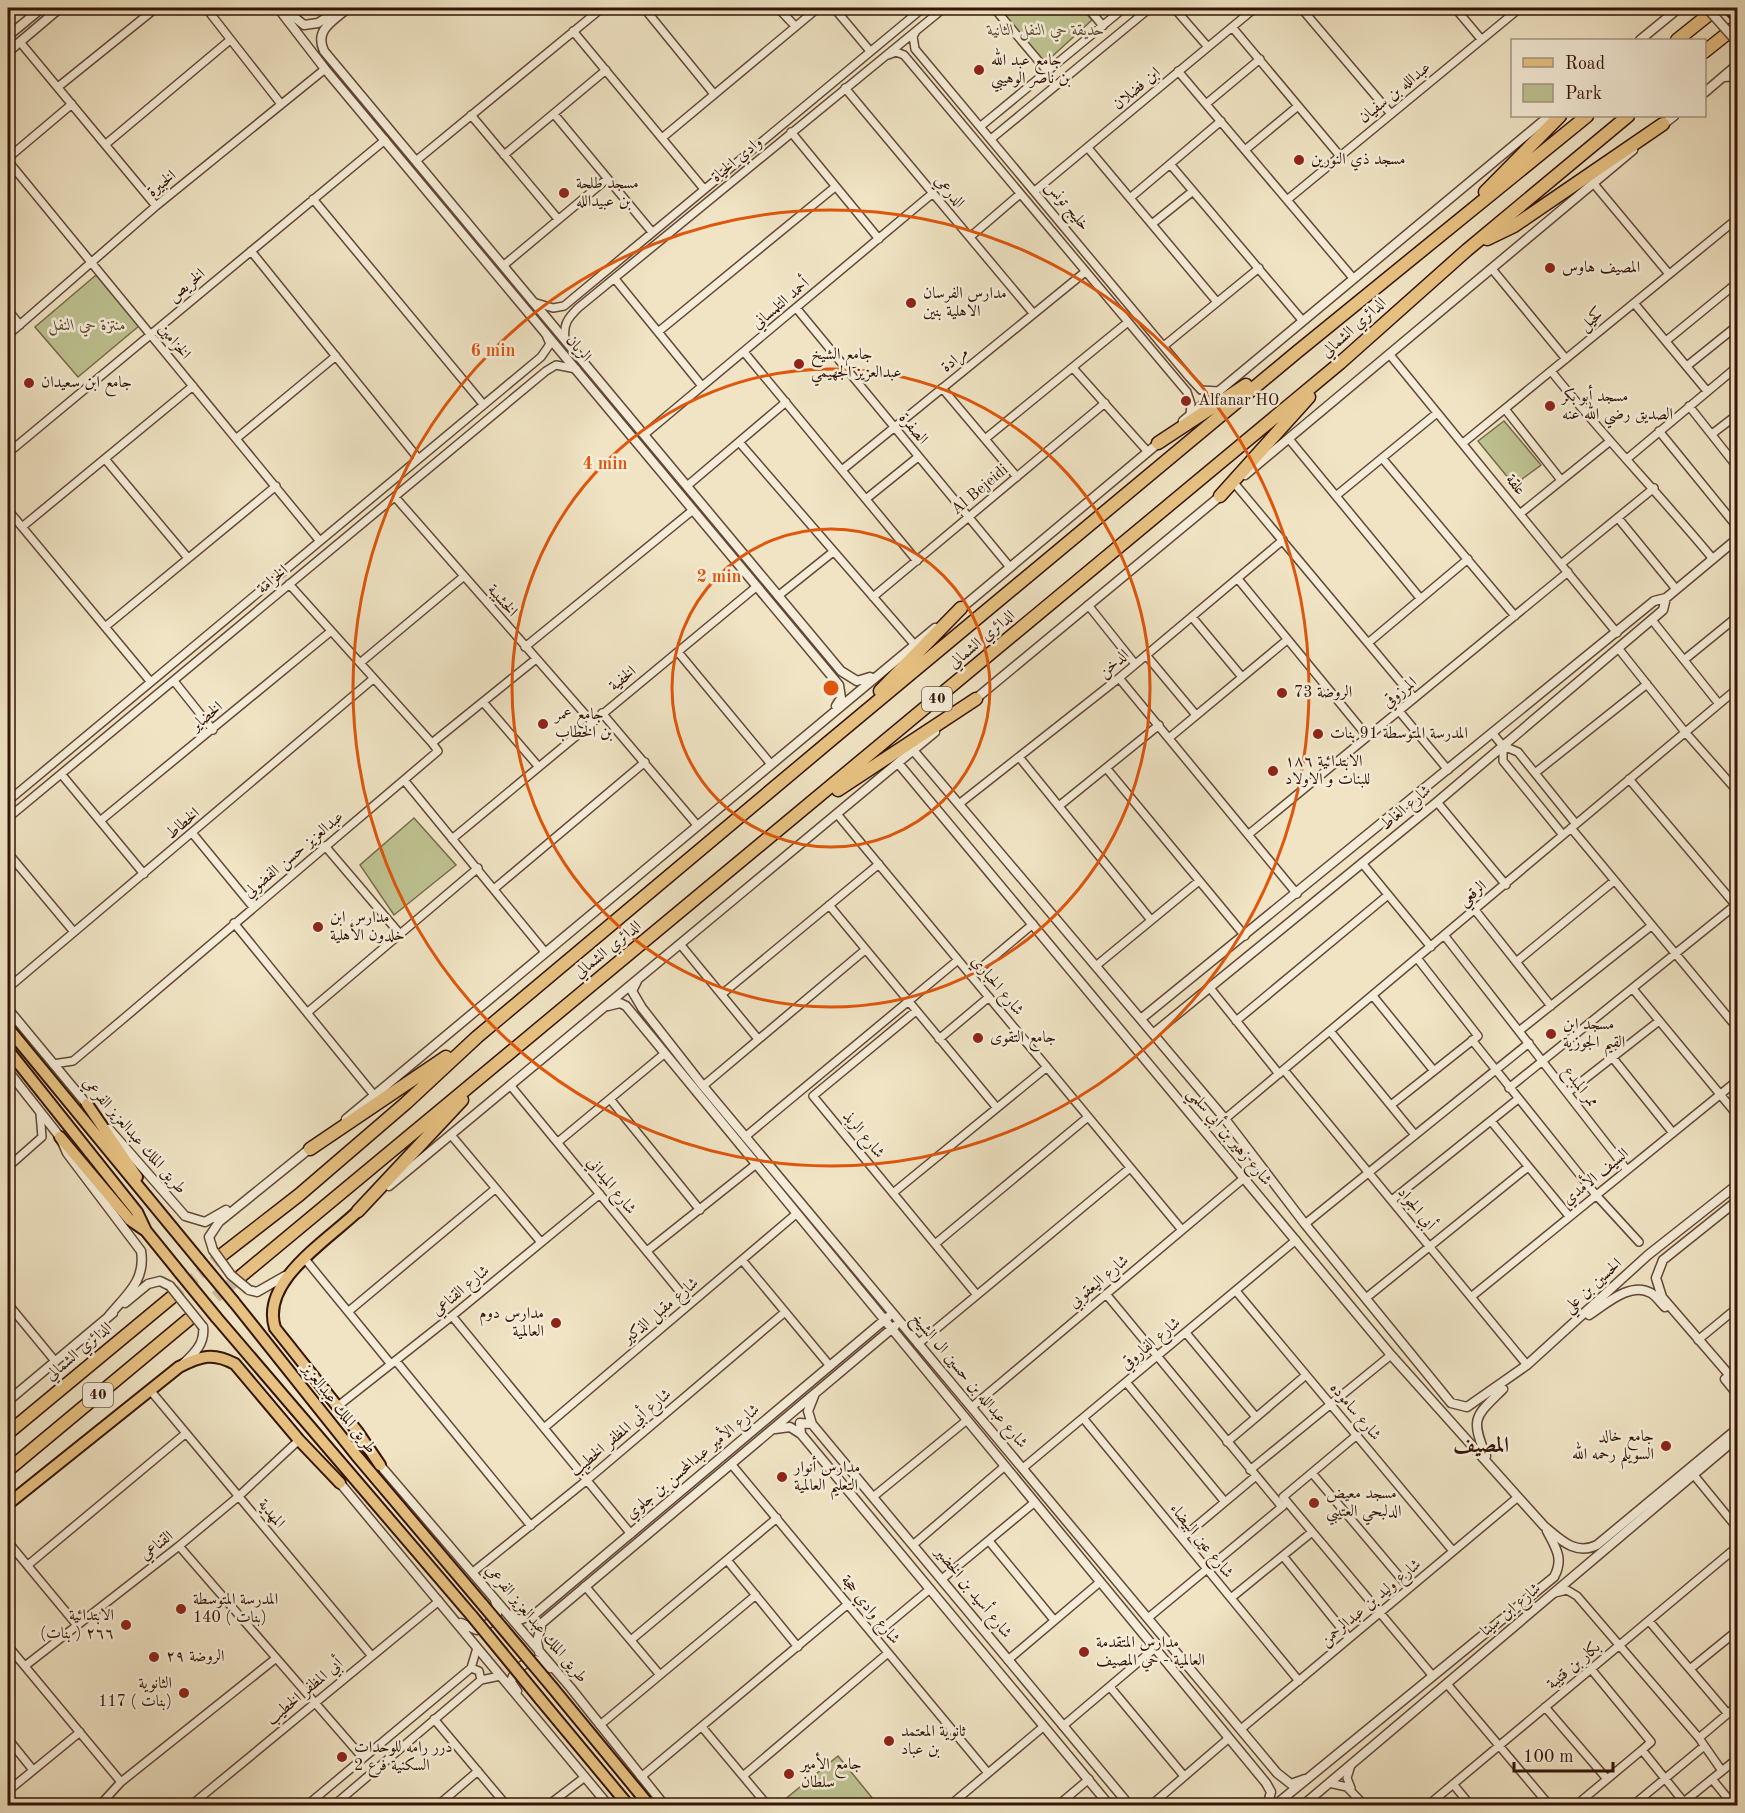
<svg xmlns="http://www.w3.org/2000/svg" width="1745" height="1813" font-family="'Old Standard TT',Amiri,serif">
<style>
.green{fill:#bec291;stroke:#786b4c;stroke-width:1.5}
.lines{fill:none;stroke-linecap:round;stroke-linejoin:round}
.motorway-tunnel{stroke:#caba9e;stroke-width:12;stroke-dasharray:12 6;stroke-linecap:butt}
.minor-casing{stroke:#624836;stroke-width:10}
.tertiary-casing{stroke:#624836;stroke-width:11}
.primary-casing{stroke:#331406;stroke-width:14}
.motorway-casing{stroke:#331406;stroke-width:15}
.minor{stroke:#f5edd9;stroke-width:7}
.tertiary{stroke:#f5edd9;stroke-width:8}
.primary{stroke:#e8c282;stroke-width:10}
.motorway{stroke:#e8c282;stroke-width:12}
.tertiary-bridge-casing{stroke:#624836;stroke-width:11;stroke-linecap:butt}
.primary-bridge-casing{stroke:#331406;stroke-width:14;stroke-linecap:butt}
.tertiary-bridge{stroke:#f5edd9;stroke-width:8}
.primary-bridge{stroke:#e8c282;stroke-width:10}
.ring{fill:none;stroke:#df560c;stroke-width:3}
.poi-dot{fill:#8f2418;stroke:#f5edd9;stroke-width:2}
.labels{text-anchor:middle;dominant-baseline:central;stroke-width:5;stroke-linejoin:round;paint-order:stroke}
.shield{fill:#f5edd9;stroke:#6d5545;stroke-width:1.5}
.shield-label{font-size:15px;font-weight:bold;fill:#331406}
.park-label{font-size:16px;font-style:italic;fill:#5d4830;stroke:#f5edd9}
.poi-label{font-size:16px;fill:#331406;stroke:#f5edd9;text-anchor:start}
.street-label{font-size:16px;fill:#331406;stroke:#f5edd9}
.district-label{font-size:22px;font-weight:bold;fill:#331406;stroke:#f5edd9}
.centre{fill:#df560c;stroke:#f5edd9;stroke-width:3}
.ring-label{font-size:18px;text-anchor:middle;font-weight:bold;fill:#df560c;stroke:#f5edd9;stroke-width:5;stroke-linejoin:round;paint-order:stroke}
</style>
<rect width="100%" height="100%" fill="#f0e4c4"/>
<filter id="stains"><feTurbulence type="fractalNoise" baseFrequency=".00333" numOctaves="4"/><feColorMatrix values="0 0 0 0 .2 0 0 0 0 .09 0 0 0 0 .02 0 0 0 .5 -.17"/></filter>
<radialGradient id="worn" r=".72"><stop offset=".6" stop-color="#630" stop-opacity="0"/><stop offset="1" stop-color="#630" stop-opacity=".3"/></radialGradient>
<path class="green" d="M1004,8h77l11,12 -46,42h-5l-42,-51z
M96,275l43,51 -61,51 -43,-50z
M1504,421l37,44 -27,20 -36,-44z
M414,818l42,47 -62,50 -34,-50z
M838,1756l40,49h-100z"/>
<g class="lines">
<path class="motorway-tunnel" d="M172,1297l51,-43
M188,1320l53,-44"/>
<defs>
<path id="minor" d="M206,8l75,96
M644,8l70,86
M778,8l17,18
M834,8l36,43
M994,8l53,63
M1088,8l15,18
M1174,8l34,39
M1301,8l90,106
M1455,8l26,31
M1232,27l108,129
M573,31l131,158
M915,33l-2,3 2,13 274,328 12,13 18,1
M20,42l136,164
M888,55l8,-3 8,3 283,337 4,12 -1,11
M1178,71l175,207
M58,87l98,-79
M845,88l188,225
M1206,104l54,-45
M554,114l98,118
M471,115l87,104
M981,126l143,-118
M791,132l88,107
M662,138l156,-130
M991,139l159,-131
M106,144l124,-104
M1088,148l129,154
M1245,150l53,-44
M504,155l102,-85
M8,158l64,-54
M417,160l185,-152
M8,161l311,379
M1170,164l132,156
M1594,184l75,90
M1036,190l219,-182
M1130,198l91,-77
M313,199l170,205
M1287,200l233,-192
M1152,224l41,-33
M970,237l50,-43
M251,251l166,206
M504,265l103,-86
M1492,269l74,90
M615,279l87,107
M533,302l20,6 11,-2 359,-298
M1634,303l73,88
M797,309l212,257
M8,310l12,15
M658,332l177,-145
M8,335l148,-129 169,-137
M565,339c-2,-15 3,-21 13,-31l366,-300
M1666,341l72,-59
M1165,345l94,-77
M744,352l173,209
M1390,355l227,278
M1687,366l51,-41
M1073,368l75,84
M1551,371c52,65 109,124 162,188
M942,388l75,89
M1689,406l49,62
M1505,409l56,71
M1659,431l79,97
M645,434l288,-241
M1712,434l26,-20
M237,438l99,-82
M985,439l143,-117
M1289,439l131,159
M739,442l175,202
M1463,443l275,-225
M8,453l377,-313
M1382,458l133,158
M1628,458l110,-92
M105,459l83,99
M842,470l243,-198
M1235,484l179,214
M687,486l99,-84
M1337,495l100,-82
M395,497l196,224
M866,499l52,-42
M8,510l142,171
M1521,513l88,-71
M1618,518l58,71
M22,527l171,-141
M1561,564l93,-76
M1238,579l129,157
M289,584l143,159
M778,596l55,-44
M873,597l232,-194
M1088,605l47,59
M1192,617l50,60
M1652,620l67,84
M105,627l171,-141
M1368,643l100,-84
M525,647l168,-137
M1618,648l67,84 53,60
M678,652l92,111
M1146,655l50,60
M1684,660l54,-44
M360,663l103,-86
M1119,678l178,216
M174,681l39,49
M483,702l55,64
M1399,711l49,59
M602,713l95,112
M1493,734l10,12 15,6 58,72
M1169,738l118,-98
M1503,746v15l60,74
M1019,757l132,163
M1107,769l138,167
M1535,773l112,-89
M62,775l82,99
M1629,779l109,129
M404,780l141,172
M8,801l533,-444 9,-13 -3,-7
M1437,802l69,83
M959,804l160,-126 164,-138
M1059,806l100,-81
M837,814l345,416
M8,818l538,-447 10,-6 20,4
M100,821l230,-189
M1571,828l167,201
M193,834l60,73
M1249,834l319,-262
M452,839l304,-252
M325,846l75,88
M8,853l66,79
M1362,863l69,84
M494,889l151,-127
M829,905l168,203
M1475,910l76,96
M234,923l140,172
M1444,935l183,235
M680,944l78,95
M1516,962l98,-81
M1097,965l102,-84
M971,976l62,-52
M8,988l365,-309
M1210,988l69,86
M1633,989l105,127
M722,994l157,-130
M1373,996l61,75
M916,1011l-103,85 164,199
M308,1012l170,-144
M1236,1021l152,-126
M1330,1031l85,104
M1519,1031l132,-105
M939,1039l50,-42
M1472,1040l124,155 43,47
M1612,1057l61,76
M53,1064l20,-3 50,-42 315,-268 -6,-8 104,-84
M1284,1070l243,295
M510,1085l180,219
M703,1086l162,-136
M1509,1088l229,-185
M1567,1093l92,-72
M610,1099l90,111
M1391,1105l87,-69 -61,-78
M1225,1119l513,-431
M1491,1121l78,95
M451,1135l89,106
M745,1137l213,-177
M558,1142l106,-88
M8,1167l34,-30 -2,-24
M893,1193l154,-126
M1392,1200l126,-101
M1305,1224l224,-181
M935,1244l153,-127
M647,1251l108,-86
M305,1259l85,104
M742,1260l88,106
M1236,1291l217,260
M1106,1294l176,213
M1471,1297l267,-217
M1366,1298l162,-131
M8,1304l47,57
M349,1311l146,-122
M452,1316l179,218
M1186,1333l70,84
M1698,1340l40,-33
M918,1344l212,-176
M396,1361l135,165
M1126,1382l99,120
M150,1390l221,265
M338,1406l114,-90 148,-122
M972,1407l272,-229
M1083,1418l216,263
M544,1428l252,-214
M1227,1442l79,-67
M732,1465l256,308
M1023,1468l273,-228
M1250,1470l141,-115
M1312,1473l97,115
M1693,1474l45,55
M873,1497l94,-77
M1283,1497l149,178
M1283,1497l74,-62
M1182,1538l74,-62
M989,1541l65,79
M8,1542l68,82
M914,1544l91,-78
M179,1546l183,211
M1283,1556l66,82
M727,1560l71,87
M28,1565l157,-131
M473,1572l114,-92 198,-168
M942,1579l93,-77
M585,1586l75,89
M1555,1593l12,-3 10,6 122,142 23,33
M1231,1598l81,-66
M1148,1618l135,-112
M1649,1621l79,93
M875,1635l55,-46
M631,1640l146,-122
M8,1646l113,136
M1008,1660l92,-78
M25,1666l154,-120 60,-50 60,-56
M471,1668l8,3 2,9
M1591,1669l60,73 -9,8 45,56
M1690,1669l48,-39
M1447,1684l103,122
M1110,1687l74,89
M1545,1707l62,72
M434,1719l73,87
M600,1725l156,-130
M1063,1726l92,-78
M702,1727l66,79
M1241,1729l277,-232
M1699,1738l39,-33
M8,1739l25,31
M1351,1765l-4,13 4,10
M743,1776l145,-123
M641,1777l207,-173
M1712,1779l22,27
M1329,1783l18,4 18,19
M1453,1784l18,22
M8,1791l72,-59
M1685,1801l53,-43
M99,1806l22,-24 154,-123
M190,1806l249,-205
M306,1806l165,-138 6,-20
M333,1806l148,-126 19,-4
M437,1806l41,-35
M547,1806l38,-29
M949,1806l94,-79
M1057,1806l32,-27
M1150,1806l79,-68
M1427,1806l311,-260
M1575,1806l67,-56
M1632,1806l71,-59"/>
<path id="tertiary" d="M278,8l47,61 514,616 2,13 -5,8
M283,8l21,17 14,-2 23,-15
M348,8c-15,13 -34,22 -24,43l517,620 16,10 13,-4
M8,36l34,-28
M1640,40l39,-32
M8,52l52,-44
M1724,77l14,-1
M1704,93l34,-29
M1661,126l13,-10
M1183,421l366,-305
M1245,475l388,-325
M958,611l204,-171
M973,701l251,-208
M913,750l312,369 80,105 146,179 16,4 60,-42 121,-110 90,-71
M898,763l493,592 153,171c16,13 31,30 53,19l141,-117
M637,981l-5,10 10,17 61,78 574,687 14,11 14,-5
M608,1006l12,-3 6,3 640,777 5,9 -4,14
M8,1009l82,99
M1142,1018l512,-417 12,-3 72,-60
M1154,1033l283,-231 226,-192 3,-12
M8,1071l52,66 7,16 74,98c5,30 -15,44 -33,66
M346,1119l589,-491
M109,1129l76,87 20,6 21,-12
M389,1186l546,-454
M1738,1200l-75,60 -7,18 6,19 76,88
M213,1250l-4,-13 10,-15 94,-76
M249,1290l8,2 28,-16
M125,1303l23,-19 12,-3 10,5
M1589,1315c16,-10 41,-34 62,-22 5,3 10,10 14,14
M184,1363c11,-10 21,-20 19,-36
M1725,1379l13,16
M814,1396l-6,15 4,13 318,382
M8,1401l105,-88
M775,1429l15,-2 11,7 309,372
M801,1434l-1,-11 12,1
M1486,1456c-16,-39 -11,-39 17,-67
M380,1465l190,222 95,119
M340,1483l269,323
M508,1614l11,6 16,-6 353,-297
M461,1623l16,7 18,-10 3,-10 -3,-10
M539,1652l-2,-11 5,-18 353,-297
M517,1691l-6,-9c3,-13 12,-19 25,-22l14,8
M1274,1806l280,-229c10,-18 2,-29 -7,-46
M1302,1806l436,-369"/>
<path id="primary" d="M1729,8l9,10
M8,1028l191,232
M8,1050l129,162 9,19 34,42
M87,1104l50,73
M60,1137l70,83 16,11
M358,1211c-30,29 -98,70 -83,117l82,103 23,34
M234,1302l122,153 127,150
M216,1317l256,299
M8,1504l171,-137c22,-11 34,-15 56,-3l64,76 41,43
M552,1687l98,119
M540,1699l89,107"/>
<path id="motorway" d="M1677,40l40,-32
M1704,52l34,-27
M1485,192l75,-76
M1487,239l27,-13 149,-102
M1158,443l88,-58
M1220,496l89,-99
M880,691l81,-83
M838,790l138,-91
M310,1149l136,-92
M358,1211l104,-111
M223,1254l76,-59 107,-92 71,-66 354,-297 466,-388 290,-236
M241,1276l1099,-913 127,-113 161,-134
M8,1433l164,-136
M8,1470l180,-150"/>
</defs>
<use href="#minor" class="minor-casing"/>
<use href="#tertiary" class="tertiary-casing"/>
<use href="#primary" class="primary-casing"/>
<use href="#motorway" class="motorway-casing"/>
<use href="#minor" class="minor"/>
<use href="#tertiary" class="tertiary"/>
<use href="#primary" class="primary"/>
<use href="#motorway" class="motorway"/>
<defs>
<path id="tertiary-bridge" d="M1707,8l31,35
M213,1250l18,25 18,15
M170,1286l33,41"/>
<path id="primary-bridge" d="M199,1260l35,42
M180,1273l36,44
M483,1605l69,82
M472,1616l68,83"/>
</defs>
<use href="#tertiary-bridge" class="tertiary-bridge-casing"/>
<use href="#primary-bridge" class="primary-bridge-casing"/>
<use href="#tertiary-bridge" class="tertiary-bridge"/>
<use href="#primary-bridge" class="primary-bridge"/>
</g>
<g class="ring">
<circle cx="831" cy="688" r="159"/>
<circle cx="831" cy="688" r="319"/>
<circle cx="831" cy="688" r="478"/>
</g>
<g class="poi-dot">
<circle cx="979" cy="70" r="6"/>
<circle cx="1299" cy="160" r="6"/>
<circle cx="564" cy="193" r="6"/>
<circle cx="1550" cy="268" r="6"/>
<circle cx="911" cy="303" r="6"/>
<circle cx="799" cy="364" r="6"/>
<circle cx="29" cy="383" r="6"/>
<circle cx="1186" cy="401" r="6"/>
<circle cx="1550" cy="406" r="6"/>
<circle cx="1282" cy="693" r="6"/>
<circle cx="543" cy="724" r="6"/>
<circle cx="1318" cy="734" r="6"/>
<circle cx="1273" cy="771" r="6"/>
<circle cx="318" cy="927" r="6"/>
<circle cx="1551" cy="1034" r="6"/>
<circle cx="978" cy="1038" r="6"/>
<circle cx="556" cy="1323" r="6"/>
<circle cx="1666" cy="1446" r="6"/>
<circle cx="782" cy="1477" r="6"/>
<circle cx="1314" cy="1503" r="6"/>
<circle cx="181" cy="1609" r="6"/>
<circle cx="126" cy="1625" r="6"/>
<circle cx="1084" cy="1652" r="6"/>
<circle cx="154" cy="1657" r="6"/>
<circle cx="184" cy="1693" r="6"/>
<circle cx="889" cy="1741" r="6"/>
<circle cx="342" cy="1757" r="6"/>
<circle cx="789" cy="1774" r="6"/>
</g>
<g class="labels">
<g class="shield">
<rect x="922" y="687" width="30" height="24" rx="4.5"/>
<rect x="83" y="1383" width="30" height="24" rx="4.5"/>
</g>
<g class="shield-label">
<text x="937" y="699">40</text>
<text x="98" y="1395">40</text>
</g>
<g class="park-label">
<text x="1046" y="31">حديقة حي النفل الثانية</text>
<text x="87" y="326">منتزة حي النفل</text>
</g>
<g class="poi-label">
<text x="991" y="61">جامع عبد الله<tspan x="991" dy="18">بن ناصر الوهيبي</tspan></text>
<text x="1311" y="160">مسجد ذي النورين</text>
<text x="576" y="184">مسجد طلحة<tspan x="576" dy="18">بن عبيدالله</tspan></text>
<text x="1562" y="268">المصيف هاوس</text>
<text x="923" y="294">مدارس الفرسان<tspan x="923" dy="18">الاهلية بنين</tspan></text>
<text x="811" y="355">جامع الشيخ<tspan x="811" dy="18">عبدالعزيز الجهيمي</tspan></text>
<text x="41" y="383">جامع ابن سعيدان</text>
<text x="1562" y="397">مسجد أبو بكر<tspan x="1562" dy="18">الصديق رضي الله عنه</tspan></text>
<text x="1198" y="401">Alfanar HO</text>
<text x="1294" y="693">الروضة 73</text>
<text x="555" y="715">جامع عمر<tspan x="555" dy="18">بن الخطاب</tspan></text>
<text x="1330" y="734">المدرسة المتوسطة 91 بنات</text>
<text x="1285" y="762">الابتدائية ١٨٦<tspan x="1285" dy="18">للبنات و الاولاد</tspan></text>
<text x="330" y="918">مدارس ابن<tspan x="330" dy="18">خلدون الأهلية</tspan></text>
<text x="1563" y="1025">مسجد ابن<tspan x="1563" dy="18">القيم الجوزية</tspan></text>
<text x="990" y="1038">جامع التقوى</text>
<text x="544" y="1314" text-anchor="end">مدارس دوم<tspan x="544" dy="18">العالمية</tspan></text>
<text x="1654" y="1437" text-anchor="end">جامع خالد<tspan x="1654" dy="18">السويلم رحمه الله</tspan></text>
<text x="794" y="1468">مدارس أنوار<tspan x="794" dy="18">التعليم العالمية</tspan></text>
<text x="1326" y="1494">مسجد معيض<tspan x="1326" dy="18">الدلبحي العتيبي</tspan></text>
<text x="193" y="1600">المدرسة المتوسطة<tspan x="193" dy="18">140 ( بنات)</tspan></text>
<text x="114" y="1616" text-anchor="end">الابتدائية<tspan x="114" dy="18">٢٦٦ ( بنات)</tspan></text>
<text x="1096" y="1643">مدارس المتقدمة<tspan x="1096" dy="18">العالمية - حي المصيف</tspan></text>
<text x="166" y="1657">الروضة ٢٩</text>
<text x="172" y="1684" text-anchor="end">الثانوية<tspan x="172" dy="18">117 ( بنات)</tspan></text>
<text x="901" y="1732">ثانوية المعتمد<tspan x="901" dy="18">بن عباد</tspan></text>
<text x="354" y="1748">درر رامه للوحدات<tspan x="354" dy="18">السكنية فرع 2</tspan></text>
<text x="801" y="1765">جامع الأمير<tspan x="801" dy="18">سلطان</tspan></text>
</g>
<g class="street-label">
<text transform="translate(1137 89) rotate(-40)">ابن فضلان</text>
<text transform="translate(1395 93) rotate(-39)">عبدالله بن سفيان</text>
<text transform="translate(737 160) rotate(-40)">وادي الحياة</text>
<text transform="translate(162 184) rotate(-39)">الخبيرة</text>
<text transform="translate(949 192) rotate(50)">الدرعي</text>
<text transform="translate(1067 206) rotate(50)">خليج تونس</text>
<text transform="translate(187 286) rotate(-40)">الخريص</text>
<text transform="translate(781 304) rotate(-40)">أحمد التلمساني</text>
<text transform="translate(1592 320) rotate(-39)">كحيل</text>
<text transform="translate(1354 328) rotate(-42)">الدائري الشمالي</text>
<text transform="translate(174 342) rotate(50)">الخزامين</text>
<text transform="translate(578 349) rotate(50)">الريان</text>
<text transform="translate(955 360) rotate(-39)">مرادة</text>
<text transform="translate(913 429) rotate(50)">الصفرة</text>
<text transform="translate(1515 485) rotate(51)">علقة</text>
<text transform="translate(980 490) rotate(-40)">Al Bejeidi</text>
<text transform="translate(273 580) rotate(-40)">الخزامة</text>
<text transform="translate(502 601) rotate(49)">الخشيبة</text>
<text transform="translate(982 640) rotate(-40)">الدائري الشمالي</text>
<text transform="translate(1114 664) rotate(-40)">الدخن</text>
<text transform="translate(623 679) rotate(-39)">الخفية</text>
<text transform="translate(1400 693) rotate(-39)">المرزوقي</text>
<text transform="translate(207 717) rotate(-40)">الخضاير</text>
<text transform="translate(1406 808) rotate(-40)">شارع الغاط</text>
<text transform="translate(183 824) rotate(-40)">الخطاط</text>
<text transform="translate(294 855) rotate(-40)">عبدالعزيز حسن الفضولي</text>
<text transform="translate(1473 894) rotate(-39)">الرقعي</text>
<text transform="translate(608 950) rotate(-39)">الدائري الشمالي</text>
<text transform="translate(997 986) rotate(50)">شارع الحباري</text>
<text transform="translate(1580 1087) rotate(53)">ممر المبدع</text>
<text transform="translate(863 1135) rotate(50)">شارع الربذ</text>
<text transform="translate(134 1136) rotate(49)">طريق الملك عبدالعزيز الفرعي</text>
<text transform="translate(1229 1137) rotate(50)">شارع زهير بن أبي سلمي</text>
<text transform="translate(1596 1177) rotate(-39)">السيف الأمدي</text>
<text transform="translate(611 1186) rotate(51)">شارع الميداني</text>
<text transform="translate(1416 1209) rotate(51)">أبي الجواد</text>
<text transform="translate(1099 1282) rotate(-40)">شارع اليعقوبي</text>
<text transform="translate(1593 1286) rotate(-42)">الحسين بن علي</text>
<text transform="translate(461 1291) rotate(-40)">شارع القناعي</text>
<text transform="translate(661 1311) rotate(-40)">شارع مقبل الذكير</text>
<text transform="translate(1151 1344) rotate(-40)">شارع الفاروقي</text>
<text transform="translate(79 1352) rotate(-40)">الدائري الشمالي</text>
<text transform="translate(969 1381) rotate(50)">شارع عبدالله بن حسين ال الشيخ</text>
<text transform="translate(339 1409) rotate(52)">طريق الملك عبدالعزيز</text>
<text transform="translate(1355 1412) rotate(50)">شارع ساموده</text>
<text transform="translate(621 1433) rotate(-40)">شارع أبي المظفر الخطيب</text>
<text transform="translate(693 1462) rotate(-40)">شارع الأمير عبدالمحسن بن جلوي</text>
<text transform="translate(271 1514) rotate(50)">المهدية</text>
<text transform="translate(1201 1541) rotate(51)">شارع عين البيضاء</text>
<text transform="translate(157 1546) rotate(-38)">القناعي</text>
<text transform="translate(973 1593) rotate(51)">شارع أسيد بن الخضير</text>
<text transform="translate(1371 1603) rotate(-40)">شارع وليد بن عبدالرحمن</text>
<text transform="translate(870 1610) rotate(51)">شارع وادي حجة</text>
<text transform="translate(1511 1610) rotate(-40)">شارع ابن سينا</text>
<text transform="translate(536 1624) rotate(50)">طريق الملك عبدالعزيز الفرعي</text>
<text transform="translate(1574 1666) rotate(-40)">بكار بن قتيبة</text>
<text transform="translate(305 1692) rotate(-40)">أبي المظفر الخطيب</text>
</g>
<g class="district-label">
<text x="1481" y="1446">المصيف</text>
</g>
</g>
<circle cx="831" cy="688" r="9" class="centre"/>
<g class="ring-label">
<text x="493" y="356">6 min</text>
<text x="605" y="469">4 min</text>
<text x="719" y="582">2 min</text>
</g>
<rect width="1745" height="1813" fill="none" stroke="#f0e4c4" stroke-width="30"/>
<rect x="9" y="9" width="1727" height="1795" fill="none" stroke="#331406" stroke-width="3"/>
<rect x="15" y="15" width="1715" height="1783" fill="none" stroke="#331406" stroke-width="1.5"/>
<rect x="1511" y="39" width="195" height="78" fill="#f5edd9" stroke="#a79685" stroke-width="1.5"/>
<rect x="1523" y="58" width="30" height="9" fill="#e8c282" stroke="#a79685" stroke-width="1.5"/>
<text x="1565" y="69" font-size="18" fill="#331406">Road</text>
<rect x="1523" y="84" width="30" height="18" fill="#bec291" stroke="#a79685" stroke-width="1.5"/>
<text x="1565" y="99" font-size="18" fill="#331406">Park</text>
<path d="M1514 1762v9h99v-9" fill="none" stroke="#331406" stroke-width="3"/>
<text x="1523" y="1762" font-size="18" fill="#331406" stroke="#f5edd9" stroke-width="4.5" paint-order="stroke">100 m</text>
<rect width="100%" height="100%" filter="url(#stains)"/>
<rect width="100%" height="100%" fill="url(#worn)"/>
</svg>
